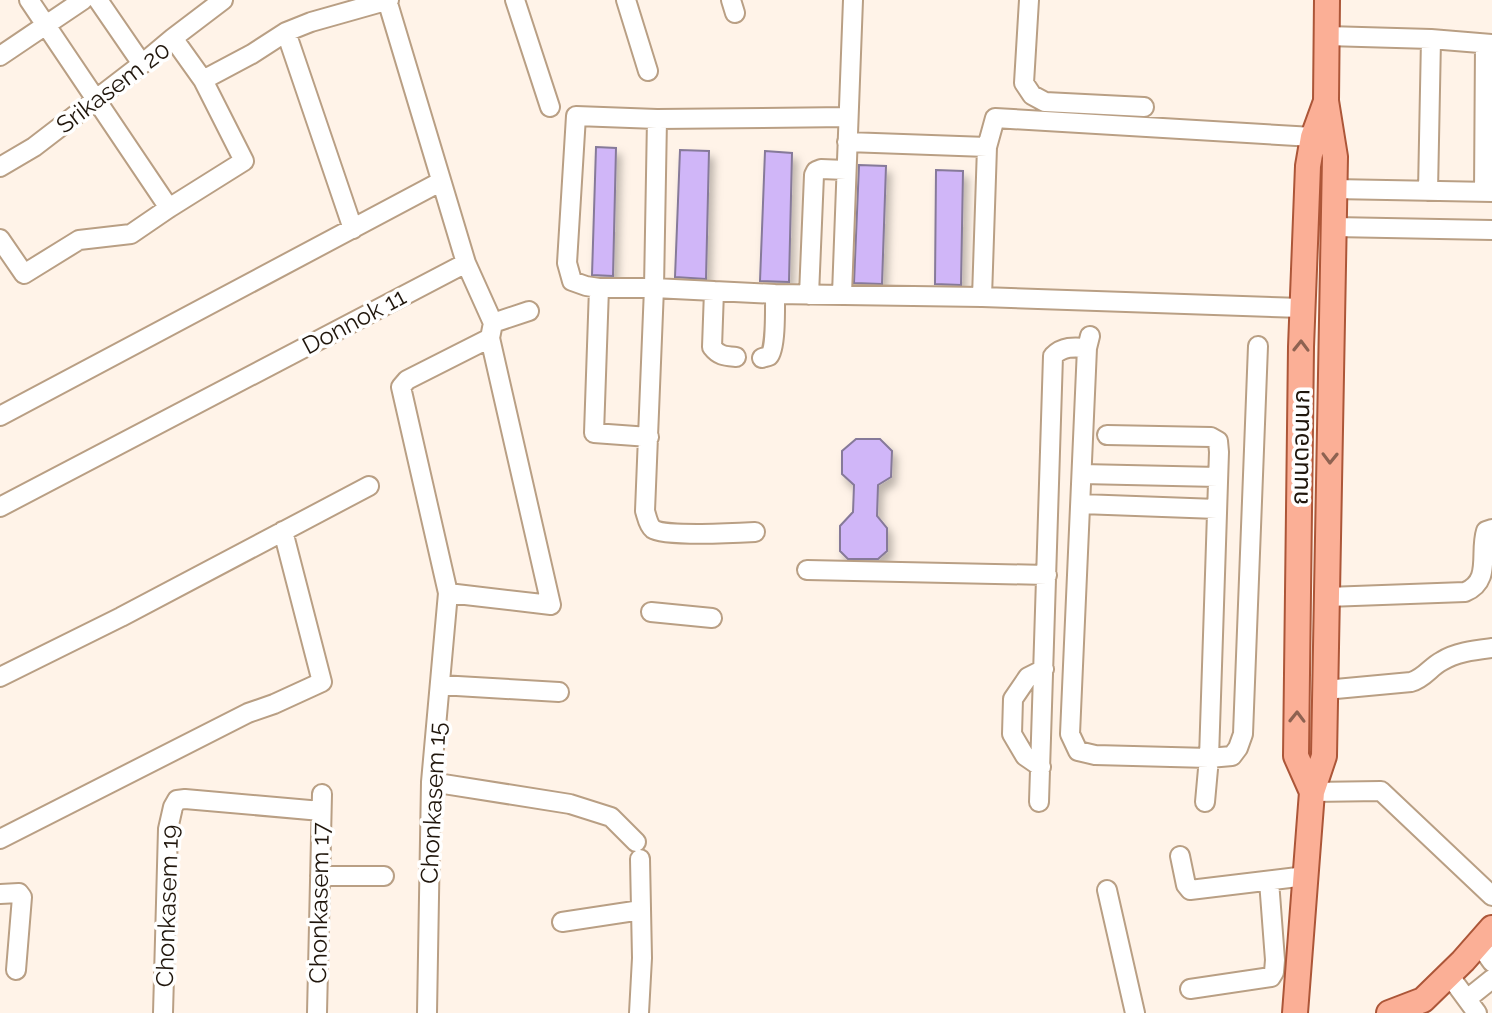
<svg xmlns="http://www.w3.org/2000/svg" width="1492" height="1013" font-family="Raleway,'Noto Sans Thai',sans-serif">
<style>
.building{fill:#d0b6f8;stroke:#867a99;stroke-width:2;filter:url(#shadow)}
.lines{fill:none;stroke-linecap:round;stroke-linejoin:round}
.minor-casing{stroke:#b99f84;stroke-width:22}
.major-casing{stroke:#ac5638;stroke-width:28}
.minor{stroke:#fff;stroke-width:18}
.major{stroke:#fbaf96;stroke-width:24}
.oneway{stroke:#8e6251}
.labels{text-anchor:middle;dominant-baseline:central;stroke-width:7;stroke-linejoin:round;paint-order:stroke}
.street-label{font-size:24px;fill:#20160c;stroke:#fff}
</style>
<defs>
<filter id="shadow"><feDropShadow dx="4.5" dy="7" stdDeviation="4" flood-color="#0004"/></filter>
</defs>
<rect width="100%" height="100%" fill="#fff3e8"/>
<path class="building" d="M596,147l20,1 -3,128 -21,-1z
M680,150l29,1 -3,128 -31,-2z
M765,151l27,2 -3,129 -29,-1z
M859,165l27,1 -4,118 -28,-1z
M936,170l27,1 -2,114 -26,-1z
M856,439h24l12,12 -1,26 -13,8 -1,31 10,12v23l-9,8h-30l-8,-8v-25l13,-14 1,-27 -12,-11v-23z"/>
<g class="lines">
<defs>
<path id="minor" d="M29,0l140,208
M98,0l44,64
M515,0l35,107
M626,0l22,71
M731,0l4,13
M1029,0l-5,83 8,12 13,7 99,5
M286,32l67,197
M1327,36l104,3 61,5
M173,38l50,-38
M0,56l83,-56
M848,117l-191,2 -81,-3 -9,147 5,18 14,5 13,2h55l121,6 207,3 320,11
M657,119l-3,169 -9,223c2,6 3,14 8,18 11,8 84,4 102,3
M847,142l140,5
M0,167l34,-20 108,-83 31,-26 30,42 49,-26 34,-22 25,-10 78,-22
M1334,189l158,3
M1428,191l3,-152
M1484,192l1,-148
M1334,227l158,3
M0,239l24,35 55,-34 52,-6 38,-26 75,-47 -41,-81
M466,263l27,60 -3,15
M599,288l-5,145 55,4
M714,291l-2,56c7,9 13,9 24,10
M842,294l11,-294
M809,295l5,-120 2,-4 5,-2 25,1
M982,297l5,-150 8,-29 318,19
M493,323l36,-12
M1090,336l-3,12 -17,386 8,17 17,4 114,3 23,-2 6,-8 5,-14 15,-388
M490,338l61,267 -103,-12 -47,-206 6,-7z
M762,358c2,-1 5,-1 7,-2 7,-7 6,-50 6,-62
M0,416l440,-234
M1107,435l104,2 7,4 1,11 -10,306 -4,44
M1082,474l136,3
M1081,504l136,5
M0,507l466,-244 -79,-263
M807,570l240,5
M1327,597l138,-5c27,-11 14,-39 21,-61l6,-2
M651,612l61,6
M0,677l121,-60 248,-131
M440,685l119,7
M1325,690l86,-8c14,-4 19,-15 31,-21 14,-9 34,-11 50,-13
M1041,767l-16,-11 -13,-22 1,-35 15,-22 16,-8
M431,782l139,22 41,13 25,25
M1312,792l69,-1 111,105
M1039,802l14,-446c10,-10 21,-9 34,-8
M0,839l248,-126 26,-9 48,-22 -39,-151
M1180,856l6,29 4,5 116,-14
M320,876h64
M1107,890l28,123
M0,894l19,-1 3,4 -6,73
M562,922l79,-12
M1479,944l13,18
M1449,975l28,38
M1190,989l81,-12 3,-5 1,-12 -6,-79
M1467,999l25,-20
M163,1013l5,-184 5,-22 4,-7 8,-1 136,12
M317,1013l5,-219
M427,1013l4,-231 17,-189
M639,1013l3,-55 -2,-99"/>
<path id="major" d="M1312,792l-16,-36 5,-409 7,-181 5,-29 12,-33
M1295,1013l17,-221 12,-36 11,-599 -9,-56 1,-101
M1389,1013l34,-13 40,-39 29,-33"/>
</defs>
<use href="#minor" class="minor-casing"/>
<use href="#major" class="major-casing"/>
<use href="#minor" class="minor"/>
<use href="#major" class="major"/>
</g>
<defs><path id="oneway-chevron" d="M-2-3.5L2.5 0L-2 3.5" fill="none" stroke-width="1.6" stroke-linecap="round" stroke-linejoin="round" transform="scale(2)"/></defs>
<g class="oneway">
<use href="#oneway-chevron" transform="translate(1301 346) rotate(-89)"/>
<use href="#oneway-chevron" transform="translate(1330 458) rotate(91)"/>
<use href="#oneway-chevron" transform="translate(1297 717) rotate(-89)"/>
</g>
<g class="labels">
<g class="street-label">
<text transform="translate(113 87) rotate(-37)">Srikasem 20</text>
<text transform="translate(354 321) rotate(-28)">Donnok 11</text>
<text transform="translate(1300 447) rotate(-89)">ถนนดอนนก</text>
<text transform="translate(433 803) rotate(-87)">Chonkasem 15</text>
<text transform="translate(319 903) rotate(-89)">Chonkasem 17</text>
<text transform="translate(167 906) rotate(-88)">Chonkasem 19</text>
</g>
</g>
</svg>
